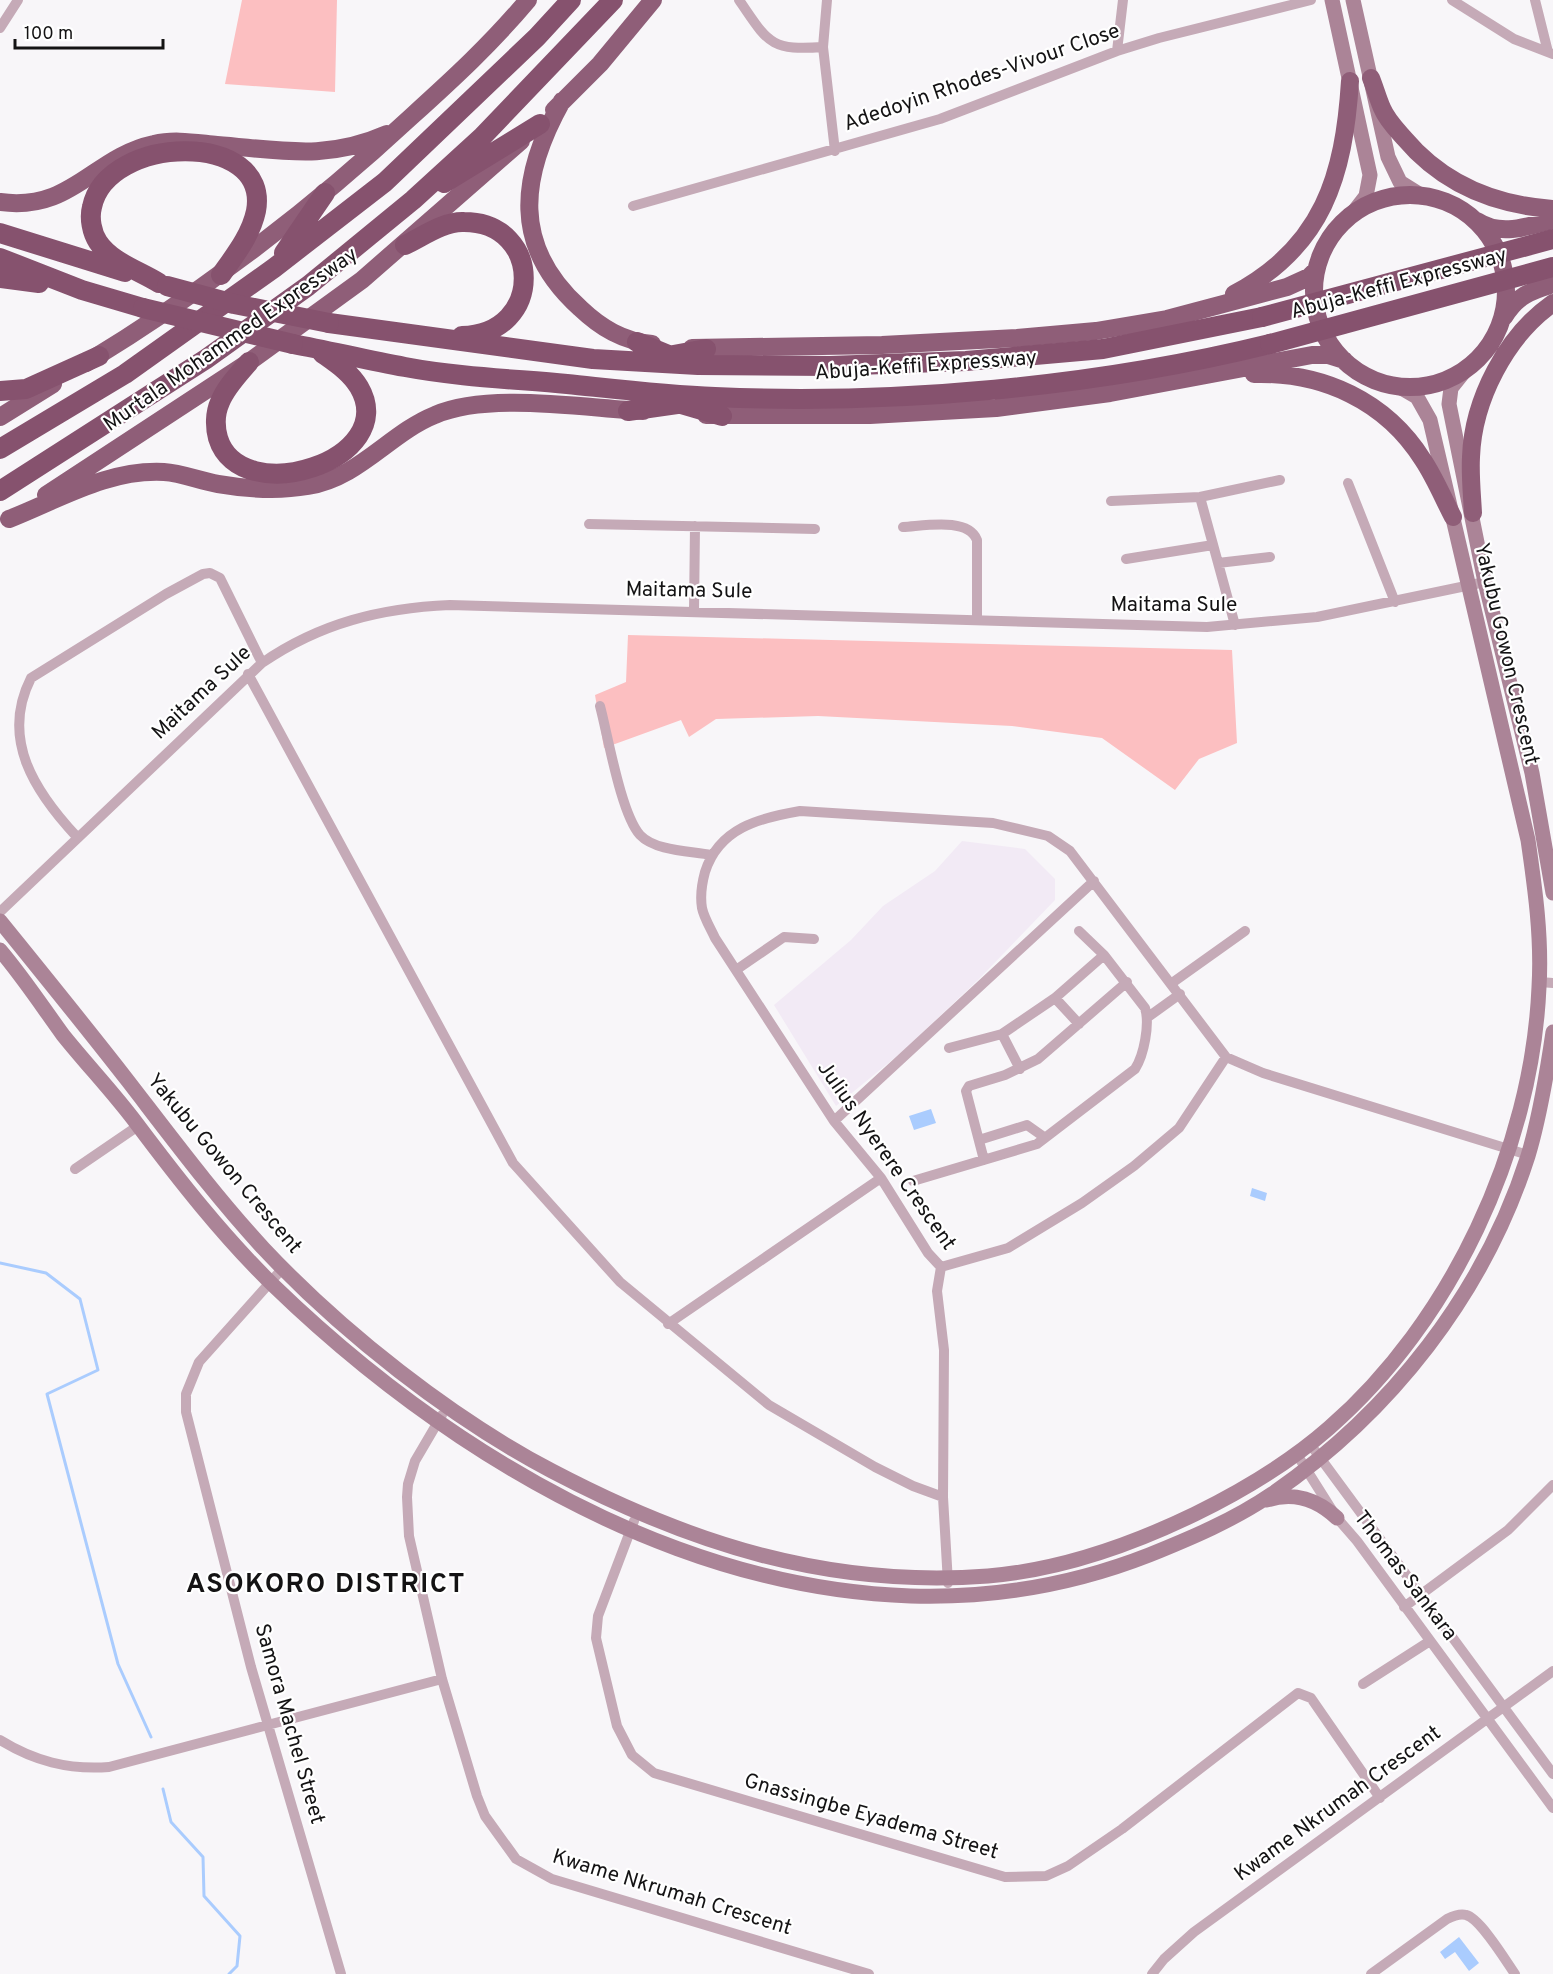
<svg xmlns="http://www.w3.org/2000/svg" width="1553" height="1974" font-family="Overpass,sans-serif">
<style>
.built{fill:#f2eaf5}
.green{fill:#fcbfc1}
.water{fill:#aaccfe}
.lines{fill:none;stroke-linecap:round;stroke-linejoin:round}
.stream{stroke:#aaccfe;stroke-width:3}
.minor{stroke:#c5aab7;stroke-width:10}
.secondary{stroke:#ab8497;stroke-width:15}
.trunk{stroke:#8f5e78;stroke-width:18}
.motorway{stroke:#86526e;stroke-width:20}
.motorway-bridge{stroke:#86526e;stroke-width:20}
.labels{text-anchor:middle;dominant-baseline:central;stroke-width:4.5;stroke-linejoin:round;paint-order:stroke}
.street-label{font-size:21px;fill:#141314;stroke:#fff}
.district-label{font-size:27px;font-weight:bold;letter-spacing:1.5px;fill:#141314;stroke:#fff}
</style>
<rect width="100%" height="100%" fill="#f8f6f9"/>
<path class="built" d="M962,841l63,8 30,30v21l-76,79 -76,72 -67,55 -62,-101 77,-65 32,-34 52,-35z"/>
<path class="green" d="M242,0h95l-2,92 -110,-8z
M628,635l604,15 5,93 -38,16 -24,31 -73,-52 -90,-12 -194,-10 -102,3 -27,18 -8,-17 -77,28 -9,-53 31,-13z"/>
<path class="water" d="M931,1109l5,14 -22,7 -5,-14z
M1252,1188l15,5 -2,8 -15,-5z
M1459,1937l20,26 -10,8 -14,-19 -10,7 -5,-7z"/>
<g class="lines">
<path class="stream" d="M0,1263l46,10 34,26 18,71 -51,24 71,270 33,73
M163,1789l8,33 32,35 1,39 36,40 -3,30 -8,8"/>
<path class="minor" d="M739,0c29,42 30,51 84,47
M827,0l-4,47 12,104
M1452,0l62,39 39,15
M1535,0l13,52
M0,28l18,-28
M1117,51l6,-51
M633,206l307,-87 177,-68 42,-13 152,-38
M1348,483l47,119
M1200,497l35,128
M1111,501l89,-4 80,-17
M589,524l226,5
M903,527c21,-1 65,-10 74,13v80
M1126,559l87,-14
M1218,563l52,-6
M694,611l1,-85
M248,674l265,489 107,119 149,123 106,62 38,19 30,11
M600,706c8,30 21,108 40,129 15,16 50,16 71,20
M77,837c-42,-45 -77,-98 -46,-159l135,-84 37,-20 7,-1 10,5 42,85
M0,912l262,-249c58,-40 119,-55 188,-58l757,22 110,-10 168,-35
M736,970l48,-33 30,2
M1540,982l13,1
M1172,983l73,-52
M1055,998l24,26
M1148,1017l32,-23
M1002,1034l18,35
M949,1048l53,-14 53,-36 49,-43
M834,1121l260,-240
M979,1140l48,-15 17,12
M984,1160l-18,-69 3,-5 36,-11 33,-16 89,-77
M75,1169l63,-43
M913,1181l124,-37 98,-75c9,-14 15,-45 10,-61l-41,-53 -25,-24
M941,1267l67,-19 74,-45 52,-37 45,-38 47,-71
M283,1268l-84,94 -13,32v18l65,255 90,307
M668,1324l213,-146
M442,1415l-27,46 -7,23 -1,13 2,39 33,143 35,117 8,20 31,43 36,20 317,95
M1310,1444l243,330
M1296,1453l41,65 20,23 196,267
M634,1521l-36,95 -2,22 21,88 15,29 22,18 351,104 41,-1 22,-10 54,-37 176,-136 13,5 69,100
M948,1583l-5,-86 1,-147 -7,-59 4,-24 -13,-14 -47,-75 -47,-57 -119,-183c-4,-9 -11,-20 -13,-30 -2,-12 0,-25 3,-36 14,-44 54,-54 95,-61l193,12 55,13 22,15 156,206 37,16 265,82
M1404,1607l104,-77 45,-45
M1363,1684l67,-43
M0,1740c34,21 68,30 109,27l333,-88
M1152,1974l12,-15 30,-27 359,-261
M1371,1974l76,-55c6,-3 13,-6 19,-4 14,3 40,46 49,59"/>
<path class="secondary" d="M1332,0l38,175 -4,21 -14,18
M1353,0l35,157 12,25 24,15
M1467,368l-16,20 -2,16 36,178 47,191 21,120
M0,921c43,53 86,106 128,160 44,57 87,115 136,168 78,83 187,169 288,222 139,73 277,117 436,105 72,-6 143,-31 207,-62 47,-23 94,-51 134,-86 122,-106 203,-279 210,-441 3,-49 -4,-99 -11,-147l-98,-420 -13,-23 -19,-11
M0,950c23,27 42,56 63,85 24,30 51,58 74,89 42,56 86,112 136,161 226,219 560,394 876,270 42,-17 85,-35 123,-61 118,-81 212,-200 256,-338 12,-40 19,-83 25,-124
M1267,1500c27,-9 51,0 70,18"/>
<path class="trunk" d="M1371,78c4,10 7,21 11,30 5,12 14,21 22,30 38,45 90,67 149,71
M562,101c-42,75 -51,145 18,207 21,20 43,33 72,36
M554,110l46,-46 53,-64
M1314 291a96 96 0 1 1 192 0a96 96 0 1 1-192 0Z
M0,202c72,10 93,-45 154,-58 21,-5 42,-1 63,1 64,5 109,16 170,-11
M1477,221c24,16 51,5 76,-1
M1234,294c89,-47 110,-118 116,-213
M1504,317c13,-21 26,-26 49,-33
M692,348l190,-3 135,-7 79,-7 71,-12 120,-32 22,-10 7,-7
M86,363c117,-71 226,-154 326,-247 42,-38 79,-72 116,-116
M1254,374c69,-2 132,27 169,86 12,18 20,38 30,57
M706,415h164l126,-7 114,-15 202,-38h16l16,5
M0,417l53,-33
M46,495l203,-133 113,-82 159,-139
M1473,513c-1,-19 -3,-37 -2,-56 2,-57 35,-121 82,-154
M9,519c51,-20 99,-50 155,-47 18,1 36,9 54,12 29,5 61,7 90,2 51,-8 82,-53 127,-71 53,-23 149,-7 208,-4"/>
<path class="motorway" d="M444,183l96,-59
M0,233l125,39
M405,245c17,-8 39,-24 59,-23 79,0 81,112 -2,114
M284,253l41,-60
M0,258l82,32 61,18
M0,278l39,5
M159,283c-19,-12 -48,-21 -61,-41 -6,-9 -9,-24 -6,-35 15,-73 179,-77 164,4 -5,24 -21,44 -35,64
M329,323l264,36 105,6 132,1 136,-5 137,-12 159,-32
M637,342l41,17
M293,344c37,7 74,16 112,23 53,10 108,12 162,17 49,5 99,11 148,13 181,8 380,-10 555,-53
M668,356l38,-7
M249,362c-11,13 -23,25 -29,40 -5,11 -5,25 -2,36 22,73 184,22 141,-51 -9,-15 -23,-24 -37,-34
M0,391l26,-2 73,-33
M674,402l48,14
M628,411l56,-8
M0,449l125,-75 149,-106 111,-86 152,-145 34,-37
M0,491l206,-132 102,-73 105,-86 69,-63 131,-137"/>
<path class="motorway-bridge" d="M167,286l67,18 95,19
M143,308l150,36
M1262,317l291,-78
M1270,344l283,-77"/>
</g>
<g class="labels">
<g class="street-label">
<text transform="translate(982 78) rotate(-19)">Adedoyin Rhodes-Vivour Close</text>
<text transform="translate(1399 284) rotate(-15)">Abuja-Keffi Expressway</text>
<text transform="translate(231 340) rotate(-35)">Murtala Mohammed Expressway</text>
<text transform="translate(926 366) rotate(-4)">Abuja-Keffi Expressway</text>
<text transform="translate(689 591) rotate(1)">Maitama Sule</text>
<text x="1174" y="605">Maitama Sule</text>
<text transform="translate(1506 654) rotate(77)">Yakubu Gowon Crescent</text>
<text transform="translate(202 693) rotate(-43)">Maitama Sule</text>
<text transform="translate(886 1156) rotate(55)">Julius Nyerere Crescent</text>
<text transform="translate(224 1164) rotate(50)">Yakubu Gowon Crescent</text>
<text transform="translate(1405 1576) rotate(53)">Thomas Sankara</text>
<text transform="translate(289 1724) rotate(74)">Samora Machel Street</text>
<text transform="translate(1338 1804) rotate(-36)">Kwame Nkrumah Crescent</text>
<text transform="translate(871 1817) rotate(16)">Gnassingbe Eyadema Street</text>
<text transform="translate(672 1893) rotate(17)">Kwame Nkrumah Crescent</text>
</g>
<g class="district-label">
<text x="326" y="1585">ASOKORO DISTRICT</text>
</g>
</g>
<path d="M15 39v9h148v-9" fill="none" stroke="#141314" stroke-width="3"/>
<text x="24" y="39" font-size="18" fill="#141314" stroke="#ffffff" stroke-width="4.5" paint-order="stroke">100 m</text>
</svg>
